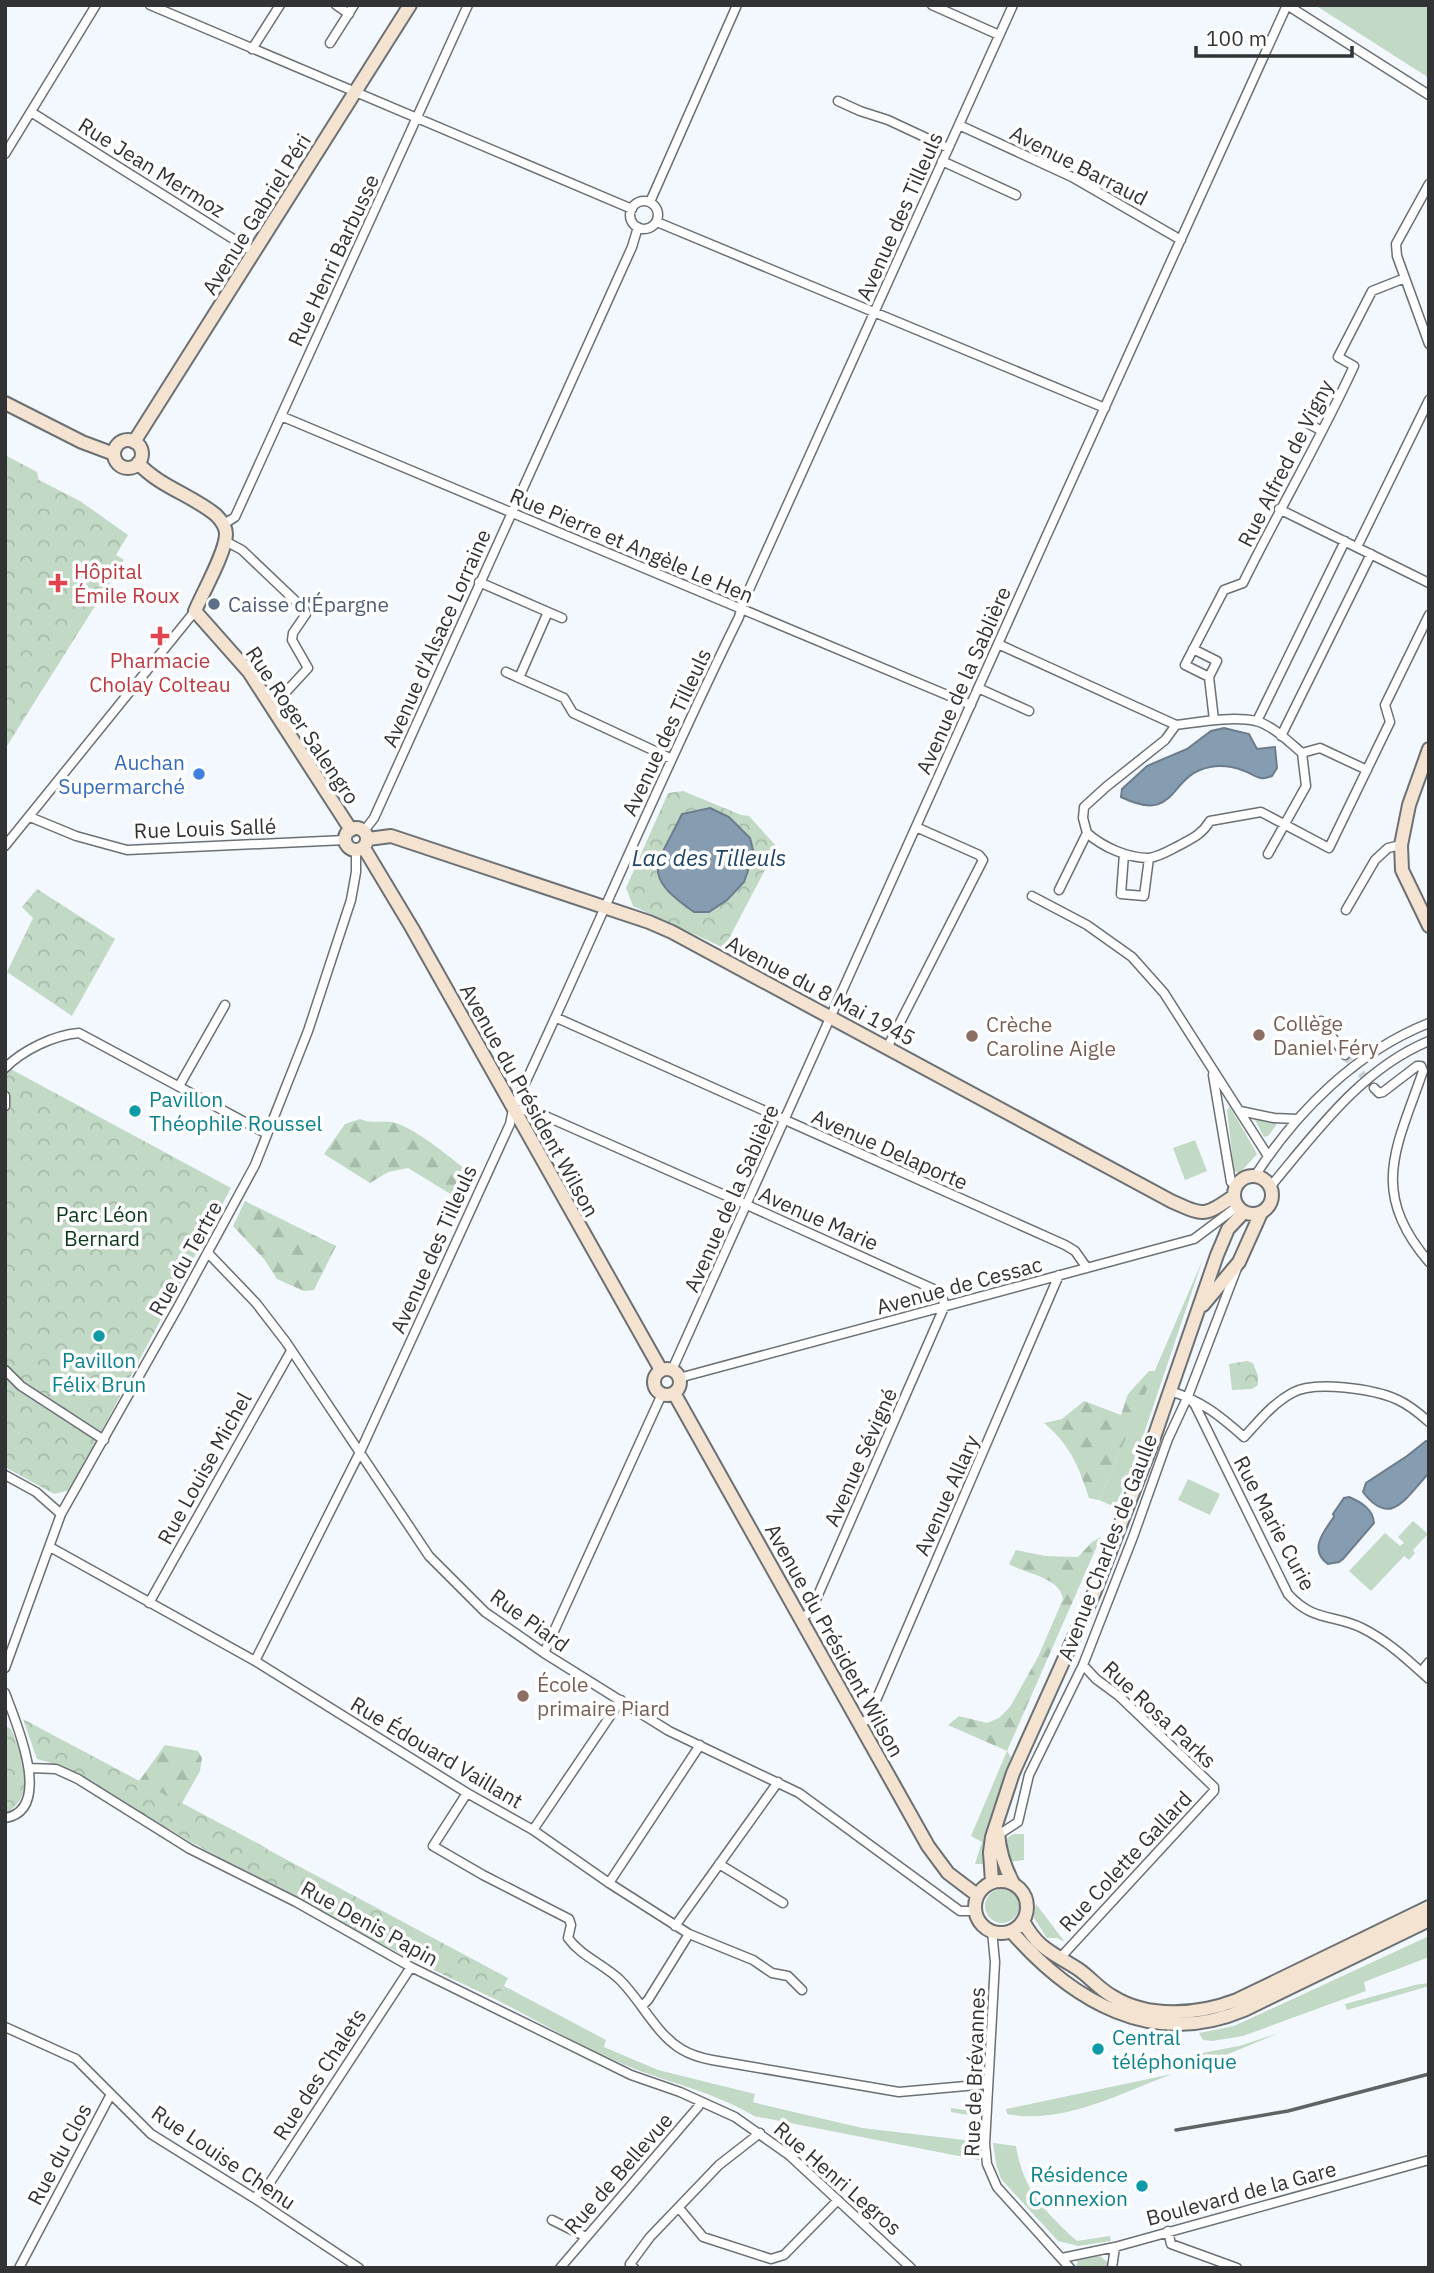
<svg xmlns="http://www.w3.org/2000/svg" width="1434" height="2273" font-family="'IBM Plex Sans',sans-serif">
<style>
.green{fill:#c2d9c6}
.forest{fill:url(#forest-firs)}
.park{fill:url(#park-crowns)}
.water{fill:#859cb1;stroke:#6c7c8c;stroke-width:2}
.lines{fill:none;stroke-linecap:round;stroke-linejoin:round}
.street-tunnel{stroke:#cbd1d5;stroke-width:8;stroke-dasharray:8 4;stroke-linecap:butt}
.street-casing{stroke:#6b7074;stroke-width:11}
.secondary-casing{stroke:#6b7074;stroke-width:16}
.street{stroke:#fff;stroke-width:8}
.secondary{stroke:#f4e3d1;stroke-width:12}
.rail{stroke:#606365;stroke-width:3.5}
.health-dot{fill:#e0444e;stroke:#fff;stroke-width:2.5}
.service-dot{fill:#5c6f8a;stroke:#fff;stroke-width:2.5}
.shop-dot{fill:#3f7fe0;stroke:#fff;stroke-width:2.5}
.education-dot{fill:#8d6e63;stroke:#fff;stroke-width:2.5}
.culture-dot{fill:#0f9aa8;stroke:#fff;stroke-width:2.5}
.labels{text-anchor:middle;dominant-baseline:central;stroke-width:7;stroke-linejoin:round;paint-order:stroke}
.street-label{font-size:21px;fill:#313334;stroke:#fff}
.health-label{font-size:21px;fill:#be3a42;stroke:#fff;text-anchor:start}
.service-label{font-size:21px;fill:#4e5e75;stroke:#fff;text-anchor:start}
.shop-label{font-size:21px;fill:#366cbe;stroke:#fff;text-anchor:end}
.education-label{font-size:21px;fill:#785e54;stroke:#fff;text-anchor:start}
.culture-label{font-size:21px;fill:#0d838f;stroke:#fff;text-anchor:start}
.park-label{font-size:21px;fill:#0c381a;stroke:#fff}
.water-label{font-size:23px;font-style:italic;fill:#1d4464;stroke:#fff}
</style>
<defs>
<pattern id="forest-firs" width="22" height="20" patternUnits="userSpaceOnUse" patternTransform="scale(1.75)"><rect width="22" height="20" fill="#c2d9c6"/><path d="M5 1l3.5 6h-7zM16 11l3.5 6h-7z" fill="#a7bbab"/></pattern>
<pattern id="park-crowns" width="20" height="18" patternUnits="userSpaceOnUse" patternTransform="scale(1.75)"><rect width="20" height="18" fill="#c2d9c6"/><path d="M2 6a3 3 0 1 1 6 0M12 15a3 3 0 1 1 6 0" fill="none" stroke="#a7bbab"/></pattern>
</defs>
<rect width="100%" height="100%" fill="#f2f8fd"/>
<path class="green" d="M1315,5h114v73z
M1230,1107l27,47 -18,20 -5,-4 -7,-60z
M1254,1118l21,4 2,2 -9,12 -4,1z
M1195,1140l12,31 -22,9 -12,-32z
M1203,1259l-68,201 -20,47 -16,-7z
M1188,1479l32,15 -10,21 -32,-15z
M1413,1521l15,13 -15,16 2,3 -6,7 -5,-4 -33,35 -22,-20 36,-38 15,13 4,-3 -6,-6z
M1007,1751l4,6 -25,81 -3,26h-8l7,-22 -11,-6z
M1014,1834h10v26l-18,2c-2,-13 -6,-22 8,-28z
M985 1906a17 17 0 1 1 34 0a17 17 0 1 1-34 0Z
M1036,1904l29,38 -8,-4h-10l-13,-20z
M1429,1936v21l-65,25 2,9 -123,45 -31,5 -9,-1 -4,-7 35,-7z
M1429,1983v3l-82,24 -2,-6 70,-19z
M504,1986l102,54 -2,7 54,23 97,24 -2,8 7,2 102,24 119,14 -2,18 -225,-44c-39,-24 -86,-33 -129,-51 -44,-19 -86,-43 -128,-65z
M1279,2033l-63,26 -18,4 -1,-9 42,-8z
M1172,2074c-51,19 -109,51 -165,40l-1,-5z
M965,2104l12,2 3,11 -29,-5v-4l14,2z
M993,2143l23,3c7,44 29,66 61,95l33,-5 1,5 -33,5 -20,-5 -57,-62 -5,-15z
M1100,2256l7,6 1,6 -32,-1 2,-7z"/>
<path class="forest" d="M360,1119c11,5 21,1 32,3 27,7 61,39 84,55l-14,24 -54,-33 -20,4 -18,11 -46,-29 21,-30z
M245,1201l91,45 -22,44 -10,1 -27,-12 -13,-20 -31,-33z
M1149,1371h6l-56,129 -10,-2c-11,-33 -18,-52 -45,-75l18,-4 22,-18 37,14 7,-21z
M1101,1537l-94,214 -59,-26 11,-9 28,7 12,-5 11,-11 28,-50 25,-58c-3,-22 -37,-25 -54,-35l7,-14 29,6 33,1 14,-15z
M165,1745l33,6 4,7 -2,13 -18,32 86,46 -74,-5 -124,-74 7,-22 62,33z"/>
<path class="park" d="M5,455l32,17 2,8 41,21 48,34 -12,20 8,5 -119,189z
M683,791l58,24 8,1 28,31 -53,101 -91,-42 -7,-18 42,-95z
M37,889l78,50 -43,77 -65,-44 26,-54 -11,-11z
M5,1066l226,122 -161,302 -16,4 -49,-27z
M1247,1361l6,2 5,13v9l-6,4 -20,1 -3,-26z
M23,1719l485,259 -11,22c-103,-48 -204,-100 -302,-156 -48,-26 -107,-73 -158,-85z
M5,1726l6,3c12,29 27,62 -3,83h-3z"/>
<path class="water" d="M1224,728l25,6 8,15 18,-2 2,21 -5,8c-13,6 -18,-2 -30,-6 -11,-4 -21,-5 -32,-3 -43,8 -31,58 -89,30l1,-8 25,-23 40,-17 24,-18z
M710,808l19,9 21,21 4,16 -10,28 -17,18 -18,12h-15c-56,-39 -36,-47 -12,-98z
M1426,1441h3v32c-23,24 -38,56 -66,19l3,-9 41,-27z
M1349,1497c12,5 24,12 25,26l-31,36 -4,3 -11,2c-20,-14 -4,-33 6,-47l-1,-3 11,-16z"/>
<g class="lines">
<path class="street-tunnel" d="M1345,1055l29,33"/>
<defs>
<path id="street" d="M150,5l482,204
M336,5l13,9
M932,5l67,30
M1287,5l142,90
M330,43l24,-38
M252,49l28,-44
M838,101l22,10 28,9 60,28
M31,112l223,140
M959,125l113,52 109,63
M5,154l91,-149
M942,161l74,34
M1429,184l-33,60 1,12 32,88
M630 215a14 14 0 1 1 28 0a14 14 0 1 1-28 0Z
M650,202l87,-197
M657,222l448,186
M281,416l690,289
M1305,422l17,9
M1279,509l150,74
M224,524l11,-7 233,-512
M225,541l17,9 62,59 2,5 -13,19 -1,7 16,28 -36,39
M1357,547l72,-147
M479,582l69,30 -29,66 45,20 9,15 99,46
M548,612l14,6
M998,644l178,81
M1193,649l24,12 -8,16
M506,672l13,6
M978,688l51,23
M1214,720l-5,-43 -24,-12 39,-75 19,-7c36,-73 77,-143 111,-217l-16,-9 34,-66 33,-13
M1257,721l88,-180
M1281,736l90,-182
M1302,753l18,-5 47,22
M30,817l46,19 51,14 218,-10
M364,831l10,-13 258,-571 6,-20
M1087,833c16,14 40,25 62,25 10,-1 21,-8 31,-13 13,-7 22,-11 30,-24l51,-9 68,36 61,-126 -5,-17 44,-90
M5,846l190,-235
M1124,854l-3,40 23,2 5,-38
M1059,890l28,-57 -4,-15 1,-11 22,-20 59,-47 11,-15c24,-3 56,-9 80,-4 16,4 33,21 46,32l4,33 -38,68
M1032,896l55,29 45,32 32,36 104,163
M1346,910l29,-50 13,-12 13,-3
M557,1018l508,227 10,6 12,17
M1321,1021l24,34
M887,1048l96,-188 -4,-5 -63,-28
M5,1068c18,-18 49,-33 74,-35l188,101
M1213,1075l18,107 5,5
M179,1086l46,-81
M1374,1088l5,5 4,-1 34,-26h4l2,5c-26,76 -55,120 6,191
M5,1096v10
M513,1109l21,2 213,94 193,87 5,13 -134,306 -10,8
M1240,1111l34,7 23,1
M1255,1176c42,-65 101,-124 174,-153
M1270,1187c46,-55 91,-118 159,-146
M208,1253l48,50 30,39 143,214 56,56 59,41 125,78 130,62 161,118h15
M5,1370l16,16 83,54
M672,1370c204,-455 408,-911 615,-1365
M679,1378l515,-139 44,-33
M1170,1391c32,10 49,24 74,46 15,-16 28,-33 48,-44 22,-13 83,-4 106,7 11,5 22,14 31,22
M1188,1396l7,9 93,189c25,28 45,20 74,34 26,13 46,32 67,51
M5,1475l31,17 25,22
M50,1547l205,114 212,132 66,37 76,53 80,51 64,26 19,13 16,3 14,14
M149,1603l142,-252
M544,1653l118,-259
M255,1661l105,-209 150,-328 3,-15c77,-163 146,-330 226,-492l4,-14 270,-598
M1429,1662l-4,5 4,4
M5,1668l56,-154 117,-207 77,-142 53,-134 43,-131 5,-28v-21
M5,1693c10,27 50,117 0,125
M860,1724l8,-5 191,-444
M30,1768l26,1 22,10 112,70 106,53 115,65 220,108 49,17 55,25 54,38 122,113
M467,1793l-34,53 50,29 86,44 2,6 -3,13c13,18 35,26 51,41 22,21 36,54 62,70 10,6 20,9 31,11l187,32 89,-8
M533,1830l88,-130
M998,1835l20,-13 11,-47 54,-110 50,-128 35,-98 20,-43 49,-128
M719,1864l64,39
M609,1883l91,-138
M675,1926l103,-144
M992,1931l3,31 -10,182 2,20 10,23 73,81
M1060,1958l154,-167v-4l-95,-91 -23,-17 -13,-14
M643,2005l5,-5 41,-66
M5,2027l71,32 75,75 103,64 105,70
M254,2198l13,-11 144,-220
M679,2208l24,29 68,22 13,-4 54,-55
M552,2220l34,17
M1168,2231l3,13 66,24
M1062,2258l53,-11 314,-87
M19,2268l92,-174
M560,2268l138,-161 2,-6
M634,2268l-4,-4 20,-27 69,-72 41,-32
M1112,2268l3,-21"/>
<path id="secondary" d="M5,403l77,39 32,12
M114 454a14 14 0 1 1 28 0a14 14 0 1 1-28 0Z
M134,442l276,-437
M138,463c22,24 54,32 78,52 5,5 10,12 10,19 0,18 -23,58 -31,77l54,61 102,158
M1429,749l-20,56 -8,40 1,25 27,56
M345 839a11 11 0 1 1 22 0a11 11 0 1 1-22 0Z
M368,839l23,-3 258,86 23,10 499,269c34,15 32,16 63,-5
M364,848l48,80 249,442
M1234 1195a19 19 0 1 1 38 0a19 19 0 1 1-38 0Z
M1203,1305l36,-43 22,-49
M654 1382a13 13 0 1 1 26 0a13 13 0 1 1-26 0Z
M674,1393l254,453 20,27 29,22
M998,1832c1,19 6,34 15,51
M975 1907a26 26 0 1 1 52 0a26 26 0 1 1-52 0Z
M992,1882l-2,-30 2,-15 21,-64 81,-180 57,-147 66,-191 11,-26 16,-17
M1023,1921c16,29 29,31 55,48 12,8 21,20 34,27 36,23 86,19 125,4l192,-93
M1011,1931c61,70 141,118 233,79l185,-90"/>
</defs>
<use href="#street" class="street-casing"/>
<use href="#secondary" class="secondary-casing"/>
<use href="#street" class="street"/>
<use href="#secondary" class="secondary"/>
<path class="rail" d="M1176,2130l112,-19 141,-37"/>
</g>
<g class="health-dot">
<path d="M54.5 572.5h7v7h7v7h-7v7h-7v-7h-7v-7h7z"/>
<path d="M156.5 625.5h7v7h7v7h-7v7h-7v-7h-7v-7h7z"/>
</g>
<circle class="service-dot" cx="214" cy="604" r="7"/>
<circle class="shop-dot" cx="199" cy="774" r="7"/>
<g class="education-dot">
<circle cx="1259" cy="1035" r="7"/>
<circle cx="972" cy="1036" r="7"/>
<circle cx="523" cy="1696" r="7"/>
</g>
<g class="culture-dot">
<circle cx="135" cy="1111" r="7"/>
<circle cx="99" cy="1336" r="7"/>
<circle cx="1098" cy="2049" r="7"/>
<circle cx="1142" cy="2186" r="7"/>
</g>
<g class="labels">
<g class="street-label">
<text transform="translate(1079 165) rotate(27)">Avenue Barraud</text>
<text transform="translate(152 167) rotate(32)">Rue Jean Mermoz</text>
<text transform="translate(256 214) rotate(-58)">Avenue Gabriel Péri</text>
<text transform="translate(899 216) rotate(-66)">Avenue des Tilleuls</text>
<text transform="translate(333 260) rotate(-65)">Rue Henri Barbusse</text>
<text transform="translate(1285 463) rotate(-63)">Rue Alfred de Vigny</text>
<text transform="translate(632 545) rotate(23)">Rue Pierre et Angèle Le Hen</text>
<text transform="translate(436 638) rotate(-66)">Avenue d'Alsace Lorraine</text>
<text transform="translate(963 680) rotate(-66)">Avenue de la Sablière</text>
<text transform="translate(303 725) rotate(56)">Rue Roger Salengro</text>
<text transform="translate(666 732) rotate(-65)">Avenue des Tilleuls</text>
<text transform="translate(205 828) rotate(-2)">Rue Louis Sallé</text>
<text transform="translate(821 990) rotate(28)">Avenue du 8 Mai 1945</text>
<text transform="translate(530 1100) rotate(61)">Avenue du Président Wilson</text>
<text transform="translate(890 1149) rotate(24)">Avenue Delaporte</text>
<text transform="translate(731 1198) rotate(-66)">Avenue de la Sablière</text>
<text transform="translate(819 1218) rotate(24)">Avenue Marie</text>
<text transform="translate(433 1249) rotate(-66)">Avenue des Tilleuls</text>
<text transform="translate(185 1258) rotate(-61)">Rue du Tertre</text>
<text transform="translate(959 1285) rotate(-15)">Avenue de Cessac</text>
<text transform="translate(860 1457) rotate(-66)">Avenue Sévigné</text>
<text transform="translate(204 1468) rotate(-61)">Rue Louise Michel</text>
<text transform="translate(946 1495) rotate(-66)">Avenue Allary</text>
<text transform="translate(1275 1523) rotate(62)">Rue Marie Curie</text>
<text transform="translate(1107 1547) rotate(-69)">Avenue Charles de Gaulle</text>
<text transform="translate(530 1620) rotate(36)">Rue Piard</text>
<text transform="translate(835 1640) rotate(61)">Avenue du Président Wilson</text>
<text transform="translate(1160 1714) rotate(43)">Rue Rosa Parks</text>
<text transform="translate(437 1752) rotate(31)">Rue Édouard Vaillant</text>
<text transform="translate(1125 1861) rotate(-47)">Rue Colette Gallard</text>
<text transform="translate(370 1923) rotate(29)">Rue Denis Papin</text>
<text transform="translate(974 2072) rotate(-88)">Rue de Brévannes</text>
<text transform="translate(319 2074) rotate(-57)">Rue des Chalets</text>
<text transform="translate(59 2154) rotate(-62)">Rue du Clos</text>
<text transform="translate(224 2157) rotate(34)">Rue Louise Chenu</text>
<text transform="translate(618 2173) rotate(-49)">Rue de Bellevue</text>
<text transform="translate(838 2178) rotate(41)">Rue Henri Legros</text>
<text transform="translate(1241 2193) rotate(-15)">Boulevard de la Gare</text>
</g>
<g class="health-label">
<text x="74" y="571">Hôpital<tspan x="74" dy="24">Émile Roux</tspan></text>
<text x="160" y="660" text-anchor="middle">Pharmacie<tspan x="160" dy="24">Cholay Colteau</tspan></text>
</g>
<g class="service-label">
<text x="228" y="604">Caisse d'Épargne</text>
</g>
<g class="shop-label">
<text x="185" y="762">Auchan<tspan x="185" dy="24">Supermarché</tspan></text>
</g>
<g class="education-label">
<text x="1273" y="1023">Collège<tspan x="1273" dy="24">Daniel Féry</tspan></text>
<text x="986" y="1024">Crèche<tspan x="986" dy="24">Caroline Aigle</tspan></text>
<text x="537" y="1684">École<tspan x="537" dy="24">primaire Piard</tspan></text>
</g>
<g class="culture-label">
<text x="149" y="1099">Pavillon<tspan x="149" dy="24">Théophile Roussel</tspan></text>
<text x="99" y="1360" text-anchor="middle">Pavillon<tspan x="99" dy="24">Félix Brun</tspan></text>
<text x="1112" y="2037">Central<tspan x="1112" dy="24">téléphonique</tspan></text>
<text x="1128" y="2174" text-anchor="end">Résidence<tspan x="1128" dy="24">Connexion</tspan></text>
</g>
<g class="park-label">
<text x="102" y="1214">Parc Léon<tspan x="102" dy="24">Bernard</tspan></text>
</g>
<g class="water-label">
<text x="709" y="857">Lac des Tilleuls</text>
</g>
</g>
<rect width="1434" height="2273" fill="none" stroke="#313334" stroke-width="14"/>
<path d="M1196 46v10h156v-10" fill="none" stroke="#313334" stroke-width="3.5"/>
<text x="1206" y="46" font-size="21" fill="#313334" stroke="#ffffff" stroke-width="5" paint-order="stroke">100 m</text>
</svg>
